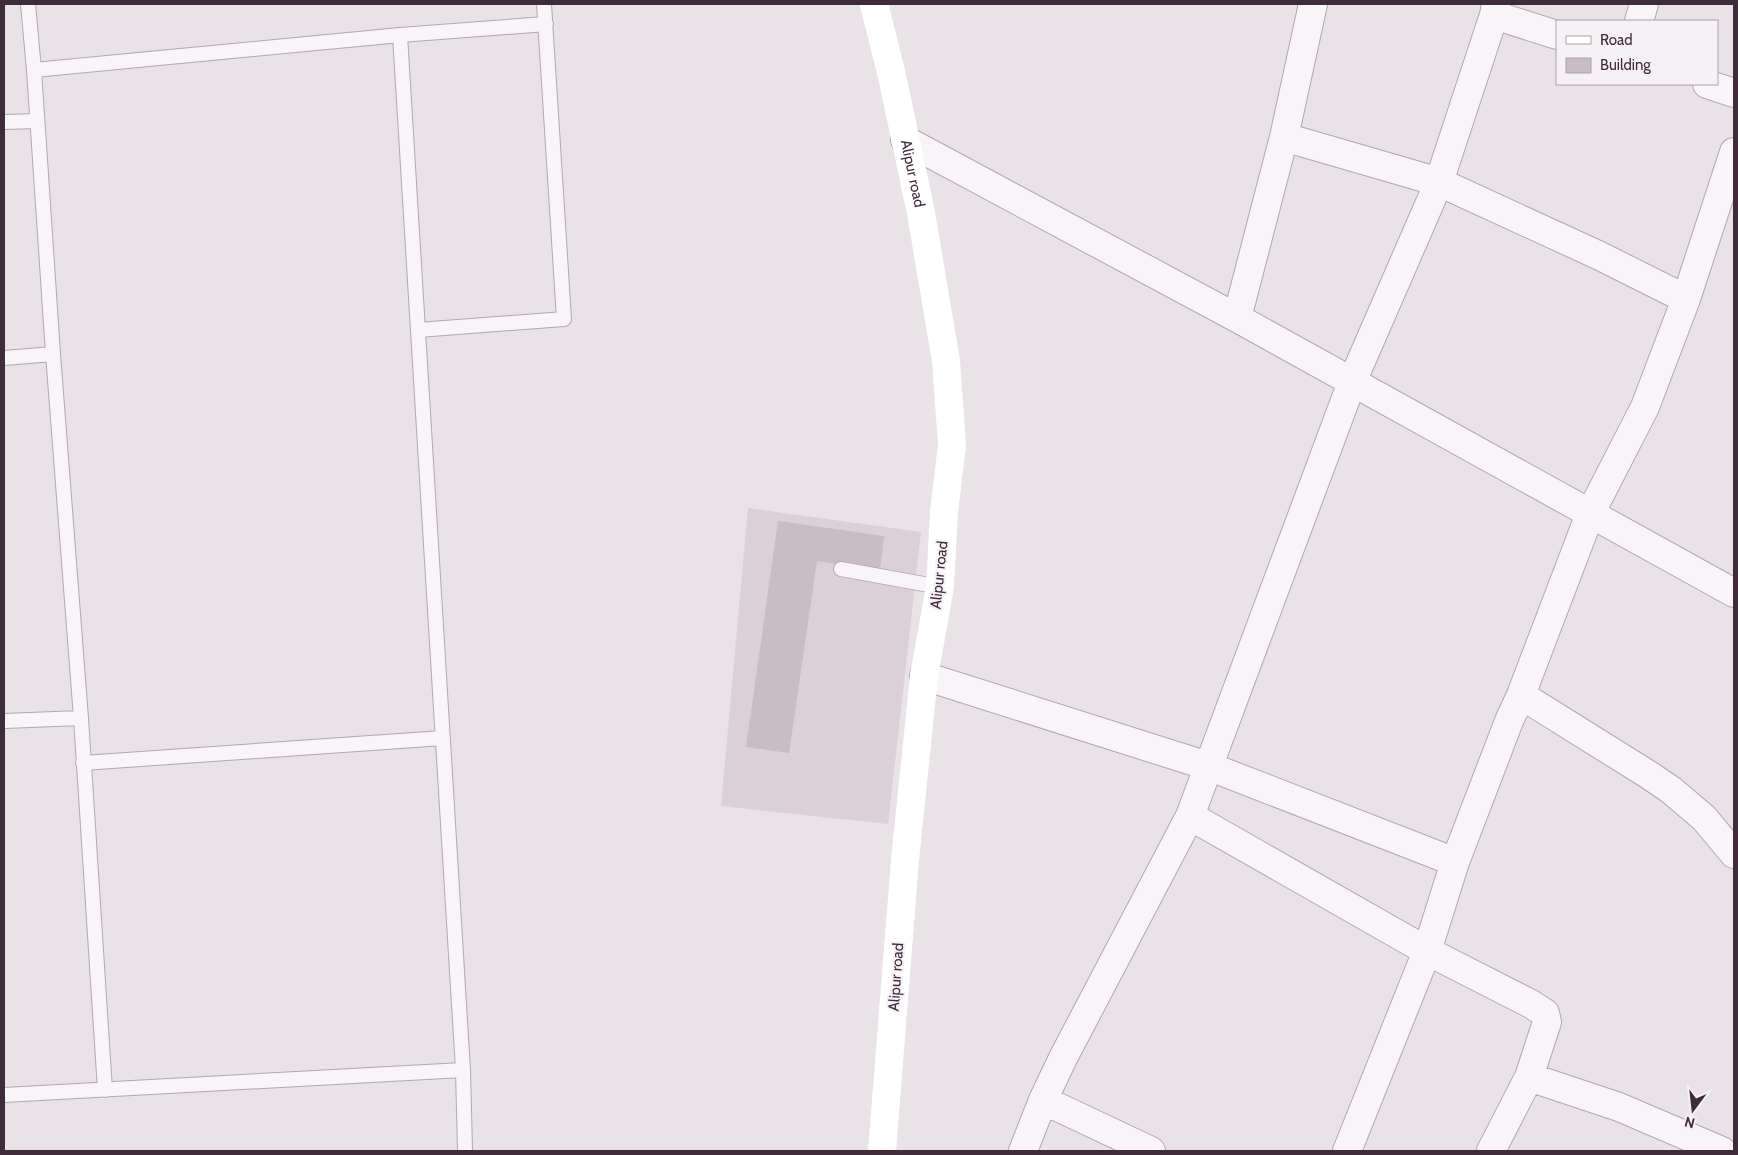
<svg xmlns="http://www.w3.org/2000/svg" width="1738" height="1155" font-family="Cabin,sans-serif">
<style>
.built{fill:#dbd0d7}
.building{fill:#c8bcc5}
.lines{fill:none;stroke-linecap:round;stroke-linejoin:round}
.lane-casing{stroke:#b3a7b0;stroke-width:16}
.street-casing{stroke:#b3a7b0;stroke-width:30}
.lane{stroke:#f8f4f7;stroke-width:14}
.street{stroke:#f8f4f7;stroke-width:28}
.secondary{stroke:#fff;stroke-width:28}
.labels{text-anchor:middle;dominant-baseline:central;stroke-width:4.5;stroke-linejoin:round;paint-order:stroke}
.street-label{font-size:15px;fill:#3f2b3a;stroke:#f6f1f5}
</style>
<rect width="100%" height="100%" fill="#e9e2e7"/>
<path class="built" d="M748,508l173,24 -33,292 -167,-18z"/>
<path class="building" d="M778,521l106,15 -4,34 -63,-9 -28,192 -43,-6z"/>
<g class="lines">
<defs>
<path id="lane" d="M28,4l6,66 19,284 28,364 24,372
M400,35l63,1035 2,81
M34,70l366,-35 146,-11
M4,122l33,-1
M418,330l146,-11 -20,-315
M4,358l49,-4
M841,569l99,18
M4,721l77,-3
M83,763l360,-25
M4,1095l459,-25"/>
<path id="street" d="M1494,15l63,20
M1639,21l5,-17
M1707,84l27,9
M1284,137l155,45 161,74 86,43
M905,140l332,178 497,275
M1237,318l47,-181 29,-133
M924,676l284,90 247,96
M1521,695l128,80 22,15 33,28 30,36
M1190,816l237,135 104,53 14,9 2,9 -18,55 -38,74
M1529,1077l90,30 103,44
M1043,1100l108,51
M1023,1151l20,-51 20,-42 127,-242 162,-434 87,-200 55,-167 2,-11
M1347,1151l80,-200 28,-89 54,-141 12,-26 69,-181 55,-107 41,-108 48,-147"/>
</defs>
<use href="#lane" class="lane-casing"/>
<use href="#street" class="street-casing"/>
<use href="#lane" class="lane"/>
<use href="#street" class="street"/>
<path class="secondary" id="s1" d="M874,4l18,72 29,137 25,148 6,84 -8,67 -4,75 -16,89 -19,184 -23,291"/>
</g>
<g class="labels">
<g class="street-label">
<text stroke="none"><textPath href="#s1" startOffset="174">Alipur road</textPath></text>
<text transform="translate(939 575) rotate(-84)">Alipur road</text>
<text transform="translate(896 977) rotate(-86)">Alipur road</text>
</g>
</g>
<rect width="1738" height="1155" fill="none" stroke="#3f2b3a" stroke-width="10"/>
<rect x="1556" y="20" width="162" height="65" fill="#f6f1f5" stroke="#ada2aa"/>
<rect x="1566" y="36" width="25" height="8" fill="#ffffff" stroke="#ada2aa"/>
<text x="1600" y="45" font-size="15" fill="#3f2b3a">Road</text>
<rect x="1566" y="58" width="25" height="15" fill="#c8bcc5" stroke="#ada2aa"/>
<text x="1600" y="70" font-size="15" fill="#3f2b3a">Building</text>
<g transform="translate(1693 1110) rotate(195)" stroke="#f6f1f5" stroke-width="4" paint-order="stroke">
<path d="M0-4L9 19L0 12L-9 19Z" fill="#3f2b3a"/>
<text y="-8" font-size="14" font-weight="bold" text-anchor="middle" fill="#3f2b3a">N</text>
</g>
</svg>
